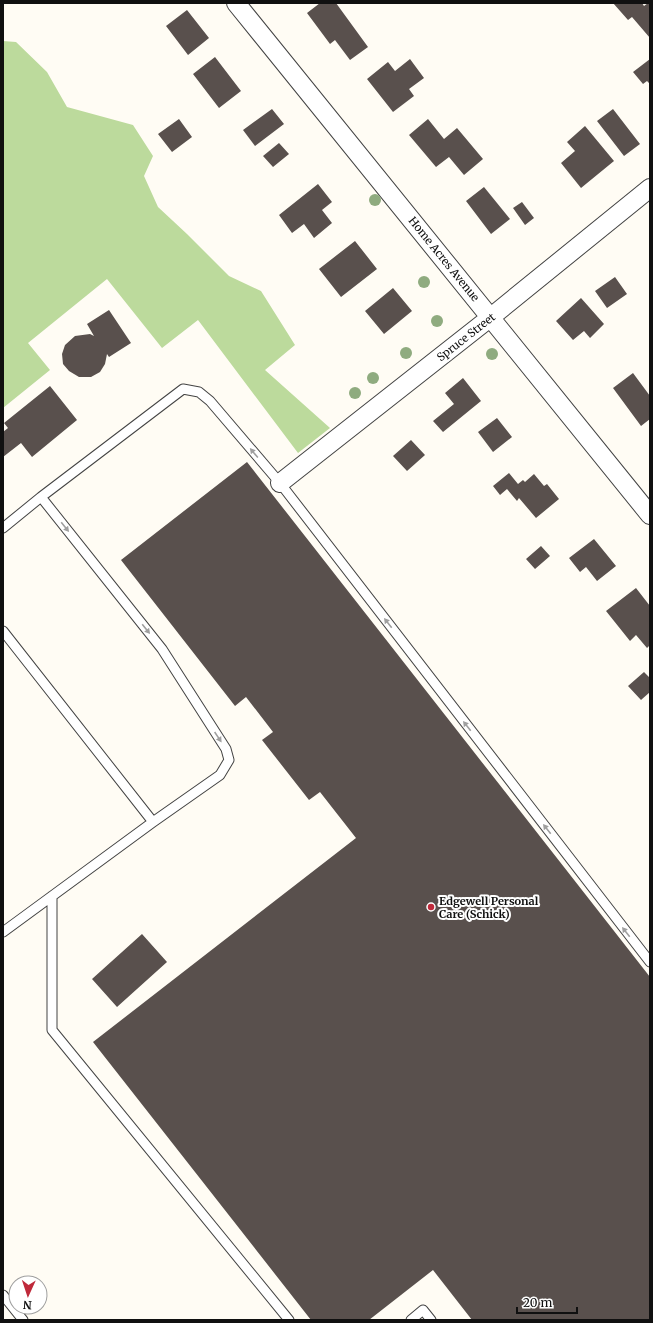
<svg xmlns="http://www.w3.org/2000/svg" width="653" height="1323" font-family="Merriweather,serif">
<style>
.forest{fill:#bcda9c}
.building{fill:#59504d}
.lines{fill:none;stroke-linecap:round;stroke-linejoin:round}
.service-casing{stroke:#434343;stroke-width:11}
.minor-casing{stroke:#434343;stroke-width:20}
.service{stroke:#fff;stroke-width:9}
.minor{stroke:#fff;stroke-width:18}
.tree{fill:#8fab7f}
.oneway{fill:#9f9f9f}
.poi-dot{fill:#bf293a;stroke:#fff;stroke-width:1.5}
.labels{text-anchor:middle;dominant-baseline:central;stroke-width:4;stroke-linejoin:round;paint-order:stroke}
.street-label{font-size:11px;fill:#101010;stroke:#fff}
.poi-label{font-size:11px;font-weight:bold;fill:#101010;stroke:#fff;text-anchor:start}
</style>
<rect width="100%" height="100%" fill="#fffcf4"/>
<path class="forest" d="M3,41l13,1 31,30 20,35 66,18 20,31 -9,20 14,31 29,27 42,42 32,15 34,54 -30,25 65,58 -32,25 -100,-133 -36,28 -55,-69 -79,64 22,27 -47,38z"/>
<path class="building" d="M320,3h16l32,44 -18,13 -15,-20 -5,4 -23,-31z
M613,3h29l2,3 4,-3h2v35l-18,-21 -4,3z
M187,10l22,28 -21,17 -22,-29z
M215,57l26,34 -22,17 -26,-34z
M410,59l14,19 -15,11 5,7 -21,16 -26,-33 21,-17 7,9z
M650,59v25l-3,-3 -4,3 -10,-12z
M272,109l12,15 -29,22 -12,-16z
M613,109l27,35 -16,12 -27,-35z
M179,119l13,18 -20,15 -14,-18z
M428,119l16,20 13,-11 26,31 -19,16 -15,-18 -13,10 -27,-32z
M585,126l29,35 -33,27 -20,-25 14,-12 -8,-9z
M279,143l10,11 -16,13 -10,-11z
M318,184l14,18 -10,8 10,13 -18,15 -10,-14 -12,9 -13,-18z
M484,187l26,32 -19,15 -25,-33z
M522,202l12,16 -9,7 -12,-17z
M355,241l22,28 -36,28 -22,-28z
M615,277l12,17 -20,14 -12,-17z
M393,288l19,23 -28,23 -19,-23z
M581,298l23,26 -14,14 -6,-7 -11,9 -17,-19z
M109,310l22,33 -22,14 -2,-3 -2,10 -5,8 -9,5h-12l-10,-6 -6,-7 -1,-10 3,-9 10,-9 15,-2 4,2 -7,-12z
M633,373l17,23v23l-9,7 -28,-38z
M463,378l18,23 -38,31 -10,-11 21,-17 -9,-11z
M50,386l27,34 -45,37 -11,-14 -18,14v-25l5,-4 -4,-5z
M497,418l15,19 -19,15 -15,-20z
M411,440l14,15 -18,16 -14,-15z
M247,462l403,515v343h-178l-39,-50 -64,50h-58l-218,-278 263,-204 -36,-46 -11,8 -47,-60 11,-8 -27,-35 -11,9 -114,-146z
M509,473l9,11 5,-4 2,2 9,-8 10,12 3,-2 12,15 -23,19 -17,-20 -2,3 -10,-12 -7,6 -7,-9z
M594,539l22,27 -19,15 -11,-14 -6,5 -11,-14z
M541,546l9,10 -15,13 -9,-10z
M636,588l14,18v39l-3,3 -11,-13 -6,6 -24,-30z
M644,672l6,6v14l-9,8 -13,-14z
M142,934l25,28 -50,45 -25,-28z"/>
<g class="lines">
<defs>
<path id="service" d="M3,528l38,-31 142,-108 16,3 11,9 70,82 370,479
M3,631l150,191
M52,896v134l237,290
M3,932l150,-110 67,-47 9,-15 -3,-11 -64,-100 -121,-152
M3,1295l20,25
M411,1320l12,-10 8,10"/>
<path id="minor" d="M236,3l414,512
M280,483l211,-166 159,-129"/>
</defs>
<use href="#service" class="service-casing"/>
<use href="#minor" class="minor-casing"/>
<use href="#service" class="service"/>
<use href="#minor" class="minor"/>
</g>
<g class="tree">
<circle cx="375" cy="200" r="6"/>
<circle cx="424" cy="282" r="6"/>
<circle cx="437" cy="321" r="6"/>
<circle cx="406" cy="353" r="6"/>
<circle cx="492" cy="354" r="6"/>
<circle cx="373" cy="378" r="6"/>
<circle cx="355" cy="393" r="6"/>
</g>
<defs><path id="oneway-solid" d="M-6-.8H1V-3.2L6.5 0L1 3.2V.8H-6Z"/></defs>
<g class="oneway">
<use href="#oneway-solid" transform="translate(254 453) rotate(-130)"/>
<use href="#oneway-solid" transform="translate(65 527) rotate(51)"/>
<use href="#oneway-solid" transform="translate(388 623) rotate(-128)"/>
<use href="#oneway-solid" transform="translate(146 629) rotate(51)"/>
<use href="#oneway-solid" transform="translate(467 726) rotate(-128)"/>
<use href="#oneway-solid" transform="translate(218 737) rotate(56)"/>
<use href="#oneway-solid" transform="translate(547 829) rotate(-128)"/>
<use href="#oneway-solid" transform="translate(626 932) rotate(-128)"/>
</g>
<circle class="poi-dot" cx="431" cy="907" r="4"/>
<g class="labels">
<g class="street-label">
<text transform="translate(444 259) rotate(51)">Home Acres Avenue</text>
<text transform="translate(466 337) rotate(-38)">Spruce Street</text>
</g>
<g class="poi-label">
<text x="439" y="901">Edgewell Personal<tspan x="439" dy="13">Care (Schick)</tspan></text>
</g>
</g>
<rect width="653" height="1323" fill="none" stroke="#101010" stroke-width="8"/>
<g transform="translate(28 1295) rotate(183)"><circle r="19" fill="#ffffff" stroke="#9f9f9f"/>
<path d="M0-3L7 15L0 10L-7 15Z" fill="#bf293a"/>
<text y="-6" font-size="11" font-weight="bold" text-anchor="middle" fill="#101010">N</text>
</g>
<path d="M517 1307v6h60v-6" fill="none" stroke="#101010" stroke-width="2"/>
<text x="523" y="1307" font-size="12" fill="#101010" stroke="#ffffff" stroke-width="3" paint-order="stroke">20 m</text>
</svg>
